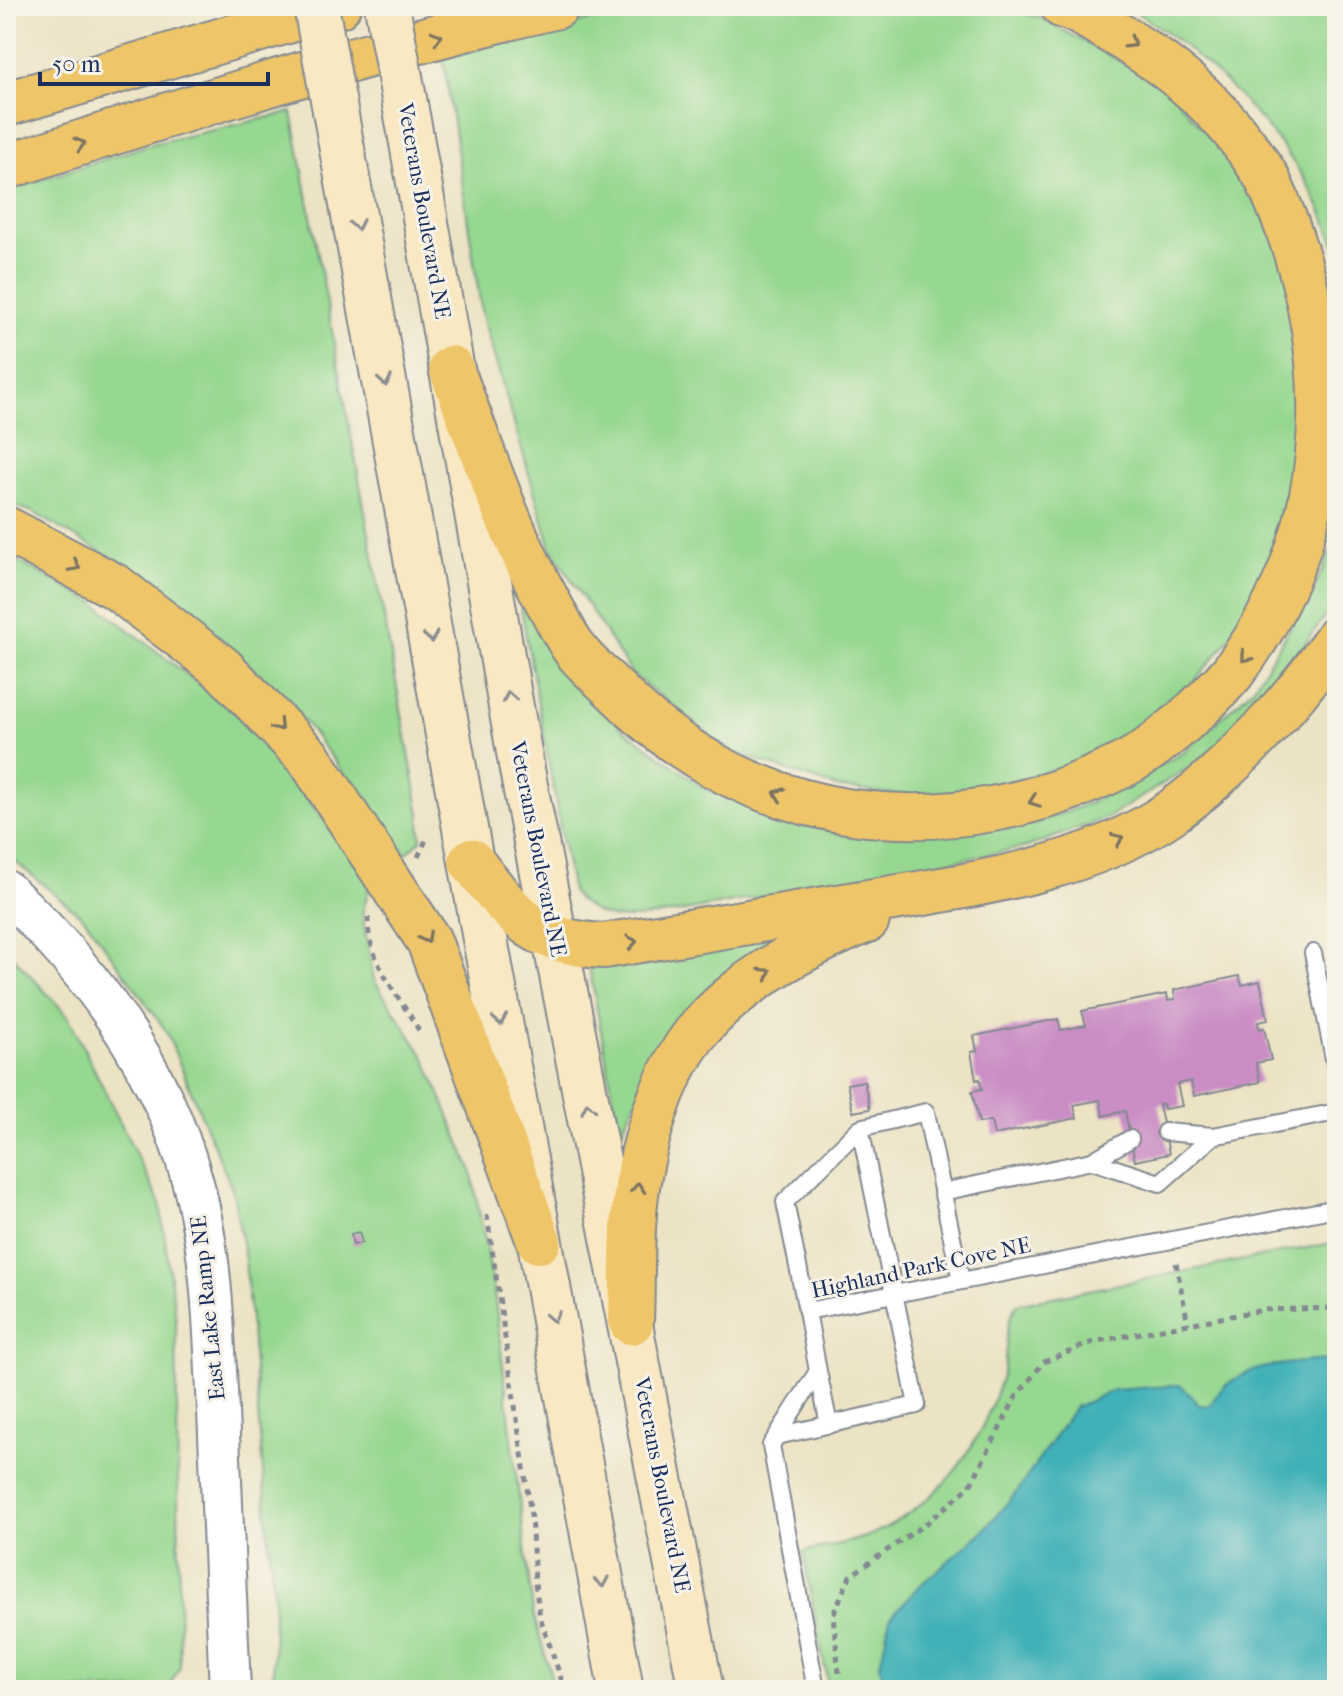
<svg xmlns="http://www.w3.org/2000/svg" width="1343" height="1696" font-family="'IM FELL French Canon',serif">
<style>
.green{fill:#96d88f;stroke:#588476;stroke-width:2}
.water{fill:#40b1b8;stroke:#2e708b;stroke-width:2}
.building{fill:#ca8dc5}
.lines{fill:none;stroke-linecap:round;stroke-linejoin:round}
.service-casing{stroke:#848991;stroke-width:20}
.tertiary-casing{stroke:#848991;stroke-width:44}
.secondary-casing{stroke:#848991;stroke-width:48}
.motorway-casing{stroke:#848991;stroke-width:48}
.path{stroke:#848991;stroke-width:5;stroke-dasharray:6 6;stroke-linecap:butt}
.service{stroke:#fff;stroke-width:16}
.tertiary{stroke:#fff;stroke-width:40}
.secondary{stroke:#f8e8c3;stroke-width:44}
.motorway{stroke:#eec569;stroke-width:44}
.secondary-bridge-casing{stroke:#848991;stroke-width:48;stroke-linecap:butt}
.secondary-bridge{stroke:#f8e8c3;stroke-width:44}
.oneway{stroke:#7a7263}
.oneway2{stroke:#8a8c90}
.labels{text-anchor:middle;dominant-baseline:central;stroke-width:6;stroke-linejoin:round;paint-order:stroke}
.street-label{font-size:22px;fill:#1b2f5e;stroke:#f7f3e8}
</style>
<rect width="100%" height="100%" fill="#f7f3e8"/>
<filter id="ink" filterUnits="userSpaceOnUse"><feTurbulence type="fractalNoise" baseFrequency=".0125" numOctaves="2"/><feDisplacementMap in="SourceGraphic" scale="16" xChannelSelector="R" yChannelSelector="G"/><feConvolveMatrix kernelMatrix="1 2 1 2 8 2 1 2 1" color-interpolation-filters="sRGB"/></filter>
<filter id="wash" filterUnits="userSpaceOnUse"><feTurbulence type="fractalNoise" baseFrequency=".006" numOctaves="4" result="noise"/><feDisplacementMap in="SourceGraphic" scale="32" xChannelSelector="R" yChannelSelector="G"/><feGaussianBlur stdDeviation="1.8" result="paint"/><feColorMatrix in="noise" values="0 0 0 0 0 0 0 0 0 0 0 0 0 0 0 0 0 1.4 0 .05"/><feComposite in="paint" operator="in"/></filter>
<g filter="url(#wash)">
<rect width="100%" height="100%" fill="#ece3c4"/>
<path class="green" d="M661,6h329l49,11 127,69 73,86 54,97 17,219 -52,116 -83,101 -95,58 -133,37 -108,-12 -107,-36 -100,-78 -81,-126 -69,-233 -40,-265z
M1126,6h211v246c-28,-98 -125,-195 -211,-246z
M292,112l128,702 1,26 -15,14 -110,-143 -77,-75 -95,-70 -91,-54 -27,-9v-312l145,-47z
M1337,538v62l-82,112 -59,51 -87,54 -82,30 -359,67c-41,5 -66,12 -96,-21l-51,-285 3,-21 35,74 62,66 86,63 139,44 176,-6 68,-25 95,-51 68,-64 60,-97z
M6,555l86,46 143,111 137,166 -10,36 12,66 51,78 46,111 22,115 40,328 22,78h-282l1,-90 -29,-340 -12,-69 -67,-160 -81,-112 -79,-65z
M783,933l-88,74 -39,52 -36,75 -31,-168z
M6,949l62,67 92,187 16,117 4,347 -13,23h-161z
M1337,1242v448h-508l-26,-138c23,-6 51,-9 72,-19 70,-34 105,-85 127,-158 8,-26 -1,-46 15,-71z"/>
<path class="water" d="M1337,1359v331h-452l-5,-25 10,-47 29,-32 63,-54 34,-39 59,-86 39,-17 67,-5 18,20 11,1c21,-45 83,-42 127,-47z"/>
<g id="blocks">
<path class="building" d="M1239,976l3,9 18,-4 8,39 -10,2 1,7 5,-1 7,32 -15,3 4,19 -66,14 -3,-15 -14,3 5,22 -18,3 -1,-5h-4l10,50 -34,7 -10,-50 -22,5 -3,-16 -26,5 3,13 -83,17 -3,-14 -12,2 -7,-32 10,-2 -2,-10 -4,1 -5,-28 6,-1 -3,-15 84,-17 3,11 25,-5 -4,-14 85,-17 1,7 7,-2 -1,-9z
M864,1081l6,28 -17,3 -6,-28z
M359,1232l3,11 -9,2 -2,-11z"/>
</g>
</g>
<g filter="url(#ink)">
<use href="#blocks" fill-opacity="0" stroke="#848991" stroke-width="2"/>
<g class="lines">
<defs>
<path id="service" d="M1313,953l24,121
M1165,1132l48,4 124,-24
M1092,1161l68,22 53,-47
M942,1192l150,-31 38,-22
M807,1311l-22,-109 75,-74 66,-16 35,169
M818,1371l11,54
M777,1436l140,-31 -57,-277
M816,1690l-45,-245 47,-74 -11,-60 530,-103"/>
<path id="tertiary" d="M6,891c86,80 156,177 187,292 20,73 21,153 25,228 4,93 8,186 12,279"/>
<path id="secondary" d="M411,137l112,638 178,915
M342,149l279,1541"/>
<path id="motorway" d="M6,104l332,-98
M6,167c181,-59 365,-117 551,-161
M451,368c30,79 56,160 97,234 9,16 17,34 28,49 11,14 27,27 40,40 138,140 336,160 509,73 34,-17 82,-62 107,-91 111,-145 111,-332 35,-495 -40,-66 -88,-107 -154,-146 -16,-9 -32,-22 -50,-26
M6,529l110,58 106,81 87,90 120,183 110,300
M471,861c43,54 60,82 133,85 86,-14 172,-28 258,-43 101,-17 222,-31 308,-90 63,-44 123,-112 167,-175
M631,1322c2,-48 -1,-100 8,-147 9,-47 26,-103 56,-141 44,-54 110,-88 172,-114"/>
</defs>
<use href="#service" class="service-casing"/>
<use href="#tertiary" class="tertiary-casing"/>
<use href="#secondary" class="secondary-casing"/>
<use href="#motorway" class="motorway-casing"/>
<path class="path" d="M418,857l9,-19
M368,917c-1,46 32,79 53,117
M487,1215l44,300 4,68 5,34 25,73
M1176,1263l12,61
M839,1673l-6,-58 17,-39 78,-54 42,-36 46,-89 28,-35 49,-20 170,-32 74,-2"/>
<use href="#service" class="service"/>
<use href="#tertiary" class="tertiary"/>
<use href="#secondary" class="secondary"/>
<use href="#motorway" class="motorway"/>
<defs>
<path id="secondary-bridge" d="M316,6l26,143
M387,6l24,131"/>
</defs>
<use href="#secondary-bridge" class="secondary-bridge-casing"/>
<use href="#secondary-bridge" class="secondary-bridge"/>
</g>
<defs><path id="oneway-chevron" d="M-2-3.5L2.5 0L-2 3.5" fill="none" stroke-width="1.6" stroke-linecap="round" stroke-linejoin="round" transform="scale(2)"/></defs>
<g class="oneway">
<use href="#oneway-chevron" transform="translate(437 37) rotate(-16)"/>
<use href="#oneway-chevron" transform="translate(1131 43) rotate(31)"/>
<use href="#oneway-chevron" transform="translate(80 144) rotate(-17)"/>
<use href="#oneway-chevron" transform="translate(75 566) rotate(28)"/>
<use href="#oneway-chevron" transform="translate(1246 657) rotate(131)"/>
<use href="#oneway-chevron" transform="translate(278 726) rotate(46)"/>
<use href="#oneway-chevron" transform="translate(779 794) rotate(-160)"/>
<use href="#oneway-chevron" transform="translate(1034 801) rotate(160)"/>
<use href="#oneway-chevron" transform="translate(1118 839) rotate(-24)"/>
<use href="#oneway-chevron" transform="translate(426 938) rotate(62)"/>
<use href="#oneway-chevron" transform="translate(632 942) rotate(-10)"/>
<use href="#oneway-chevron" transform="translate(766 973) rotate(-33)"/>
<use href="#oneway-chevron" transform="translate(638 1188) rotate(-86)"/>
</g>
<g class="oneway2">
<use href="#oneway-chevron" transform="translate(357 225) rotate(79)"/>
<use href="#oneway-chevron" transform="translate(385 381) rotate(80)"/>
<use href="#oneway-chevron" transform="translate(431 637) rotate(80)"/>
<use href="#oneway-chevron" transform="translate(509 697) rotate(-100)"/>
<use href="#oneway-chevron" transform="translate(500 1020) rotate(80)"/>
<use href="#oneway-chevron" transform="translate(588 1108) rotate(-101)"/>
<use href="#oneway-chevron" transform="translate(553 1317) rotate(79)"/>
<use href="#oneway-chevron" transform="translate(602 1582) rotate(80)"/>
</g>
</g>
<g class="labels">
<g class="street-label">
<text transform="translate(424 211) rotate(80)">Veterans Boulevard NE</text>
<text transform="translate(538 849) rotate(79)">Veterans Boulevard NE</text>
<text transform="translate(921 1268) rotate(-12)">Highland Park Cove NE</text>
<text transform="translate(208 1308) rotate(-96)">East Lake Ramp NE</text>
<text transform="translate(662 1485) rotate(79)">Veterans Boulevard NE</text>
</g>
</g>
<rect width="1343" height="1696" fill="none" stroke="#f7f3e8" stroke-width="32"/>
<path d="M40 72v12h228v-12" fill="none" stroke="#1b2f5e" stroke-width="4"/>
<text x="52" y="72" font-size="24" fill="#1b2f5e" stroke="#f7f3e8" stroke-width="6" paint-order="stroke">50 m</text>
</svg>
